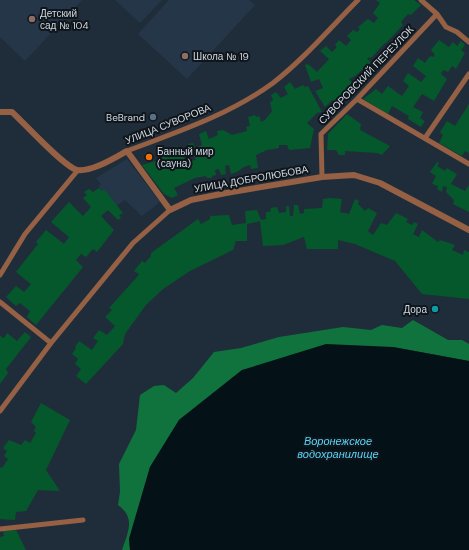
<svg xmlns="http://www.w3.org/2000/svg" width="469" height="550" font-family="'DM Sans',sans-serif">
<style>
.built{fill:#243648}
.green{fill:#04582c}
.forest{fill:#10733d}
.water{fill:#041217}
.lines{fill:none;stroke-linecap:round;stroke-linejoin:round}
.minor{stroke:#956043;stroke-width:5}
.tertiary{stroke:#956043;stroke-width:6}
.education-dot{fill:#8d6e63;stroke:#0f151b;stroke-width:1.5}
.service-dot{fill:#5c6f8a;stroke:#0f151b;stroke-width:1.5}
.food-dot{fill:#e8710a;stroke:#0f151b;stroke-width:1.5}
.culture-dot{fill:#0f9aa8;stroke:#0f151b;stroke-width:1.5}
.labels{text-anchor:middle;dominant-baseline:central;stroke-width:4;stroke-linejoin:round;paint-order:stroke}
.poi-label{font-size:10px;fill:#cfd8e0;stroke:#0f151b;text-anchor:start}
.street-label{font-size:10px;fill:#cfd8e0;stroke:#0f151b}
.water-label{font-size:11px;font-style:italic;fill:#57d6f9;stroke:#0f151b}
</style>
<rect width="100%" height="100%" fill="#1f2d3a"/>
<path class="built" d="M0,0h82l-57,61 -25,-24z
M115,0h47l-22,23z
M169,0h80l6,5 -68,74 -49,-45z
M127,159l33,43 -18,14 -17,-16 -9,6 -12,-16 -2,1 -4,-5 3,-2 -5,-6z"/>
<path class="green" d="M376,0h38l7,5 -10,10 -3,-1 -7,8 2,3 -17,18h-1l-14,15 -2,-1 -2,2 4,3 -2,2 -14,12 -6,3 3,4 -6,5 4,4 -14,12 -4,-4 -7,7 -10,-16 8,-3 -4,-9 -8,3 -6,-17 3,-1 9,8 12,-13 -9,-8 6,-5 6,6 5,-5 -2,-2 4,-5 7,6 5,-6 -4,-4 6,-6 4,2 3,-3 -2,-2 10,-8 6,4 4,-5 -5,-5 7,-10z
M439,40l10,7 4,-5 4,4 4,-5 4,4 -4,5 4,3 -9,16 -4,-3 -4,6 -5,-2 -2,4 6,5 -13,22 -12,-7 -9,13 10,5 -3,6 5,3 -4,6 -13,-8 1,-3 -17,-10 -4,8 -25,-15 13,-10 6,5 6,-8 14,10 7,-10 -6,-5 5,-8 13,9 5,-6 -13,-10 5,-8 7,5 5,-7 3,1 2,-2 -4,-5z
M290,82l5,7 8,-4 2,2 3,-1 14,26 -5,1 -10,10 7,6 -4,19 -21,2 -2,-5h-8v3l-12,2 -11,5 2,13 -7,1 -1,-4c-8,1 -11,8 -19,9l-2,-9 -4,1 1,8 -5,1 -2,-6 -4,1 1,5 -4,1v2h-5l-1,-2 -11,2 -21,10 4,7 -6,3 -8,-4 -22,-29 17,-5 7,-6 2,4 5,-2 -2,-8 6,-2 2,6h3l3,10 11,-2 -1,-3h-3l-4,-13 5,-1 2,5 7,-3 -3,-11 7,-3 3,8 9,-4 -1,-4 6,-1 9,5 15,-4 -1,-4 4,-1 -2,-9 7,-2 1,2 3,-1 2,6 4,-2 7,-9 -2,-9 3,-2 -2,-5 5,-3 5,6 7,-4 -4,-7z
M469,104v49l-4,-2 -3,5 -23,-13 4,-8 -3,-3 7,-11 8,5z
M347,114l14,10 -1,6 30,16 -8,9 -5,-2 -32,-2v4h-6l-3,-5h-9l1,-16z
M437,162l2,1 -2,3 8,5 2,-3 10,6 -6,10 14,7 4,-6v27l-16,-8 1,-4 -8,-8 1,-5 -4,-1 -1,6 -5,-3 1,-3 -6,-2 4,-8 -6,-4z
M99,188l3,3 2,-2 19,24 -4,2 2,3 -3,2 -10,-10 -7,6 13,14 -17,22 -4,-3 -7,8 -5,-3 -5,6 7,7 -47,58 -9,-8 3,-6 -10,-8 -4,3 -10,-9 10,-11 8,6 7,-8 -15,-12 22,-28 -2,-2 10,-12 18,14 5,-7 -18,-15 18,-20 14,14 8,-9 -8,-9 4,-3 -3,-3 5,-3 4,3z
M330,198l12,1 -2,13 9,2 6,-15 4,2 -1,3 7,7 3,-3 9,5 -9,18 5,4 8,-12 6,2 9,-12 12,6 -2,3 6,3 2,-3 4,2 -5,10 6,3 3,-7 16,12 2,-2 15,5 -3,5 11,5 1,-5 5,2v47l-47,-5 -27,-33 -40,-17 -17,-4v9h-31l-3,-12 -21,8 -20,1 -3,-25 -13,3v17h-11l-3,9 -43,21 -27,18 -17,16 -21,29 -2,10 -37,40 -10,-8 5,-7 -6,-5 3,-5 -6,-5 4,-6 -1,-1 4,-6 13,9 6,-9 -5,-3 6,-8 8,5 8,-9 -10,-9 7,-7 -3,-2 27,-30 3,-4 -5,-3 8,-10 3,2 6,-7v-3l47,-34 3,5 9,-5v-3l19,-1 3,10 14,-2 -1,-12 12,-1 4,10 5,-1v-7h4l1,-4 6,-1 2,6 7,-1v-6h3l1,10h3l1,-11h4l2,9 4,-1v-4l18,-1 1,-9z
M25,332l6,5 -25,32 2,4 -8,11v-48l4,2 3,-5 10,8z
M41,403l29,17 -24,50 14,21 -22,-1 -12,21 -10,1 -1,8 -15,-1v-52l2,1 6,-9 -4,-3 3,-5 -4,-3 6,-8 12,5 4,-5 5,3 6,-10 -2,-2 2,-4 -5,-5z
M16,530l10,20h-26v-13l4,-1 -1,-5z"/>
<path class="forest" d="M413,320l35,20h14l7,4v17l-76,-14 -151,23 -63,50 -29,47 -21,72 1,11h-8c6,-18 14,-32 -4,-45l2,-13 -1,-28 17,-34 4,-35 14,-9 10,-1 12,8 17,-15 21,-26 27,-4 38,-11 64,-10 28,3 11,-5 20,3z"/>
<path class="water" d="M326,344l67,3 76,14v189h-339l-1,-11 21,-72 29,-47 63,-50z"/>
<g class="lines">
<path class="minor" d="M421,0l16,14 9,13 11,5 12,10
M357,99l112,65
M425,138l44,-64
M127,151c50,-19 102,-36 146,-68 31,-24 57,-55 85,-83
M322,177l-1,-43 36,-35 80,-85
M0,275l25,-41 53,-64
M0,302l51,41
M0,411l51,-68 82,-100 37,-33
M0,529l83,-9"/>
<path class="tertiary" d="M0,112h12c12,11 52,55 65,58 15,2 37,-12 50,-19l43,59 21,-10 35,-7 96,-16 32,-2 26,8 89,47"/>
</g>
<g class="education-dot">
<circle cx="32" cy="19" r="4"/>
<circle cx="185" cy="56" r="4"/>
</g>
<circle class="service-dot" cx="153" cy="117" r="4"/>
<circle class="food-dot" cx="149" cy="157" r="4"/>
<circle class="culture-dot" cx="435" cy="309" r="4"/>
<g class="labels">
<g class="poi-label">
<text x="40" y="13">Детский<tspan x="40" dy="12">сад № 104</tspan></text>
<text x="193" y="56">Школа № 19</text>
<text x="145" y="117" text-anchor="end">BeBrand</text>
<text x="157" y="151">Банный мир<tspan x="157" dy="12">(сауна)</tspan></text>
<text x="427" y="309" text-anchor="end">Дора</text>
</g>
<g class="street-label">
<text transform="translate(366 75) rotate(-46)">СУВОРОВСКИЙ ПЕРЕУЛОК</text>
<text transform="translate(168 124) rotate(-22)">УЛИЦА СУВОРОВА</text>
<text transform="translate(251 179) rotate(-10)">УЛИЦА ДОБРОЛЮБОВА</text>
</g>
<g class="water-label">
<text x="338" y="441">Воронежское<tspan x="338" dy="13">водохранилище</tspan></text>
</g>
</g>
</svg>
